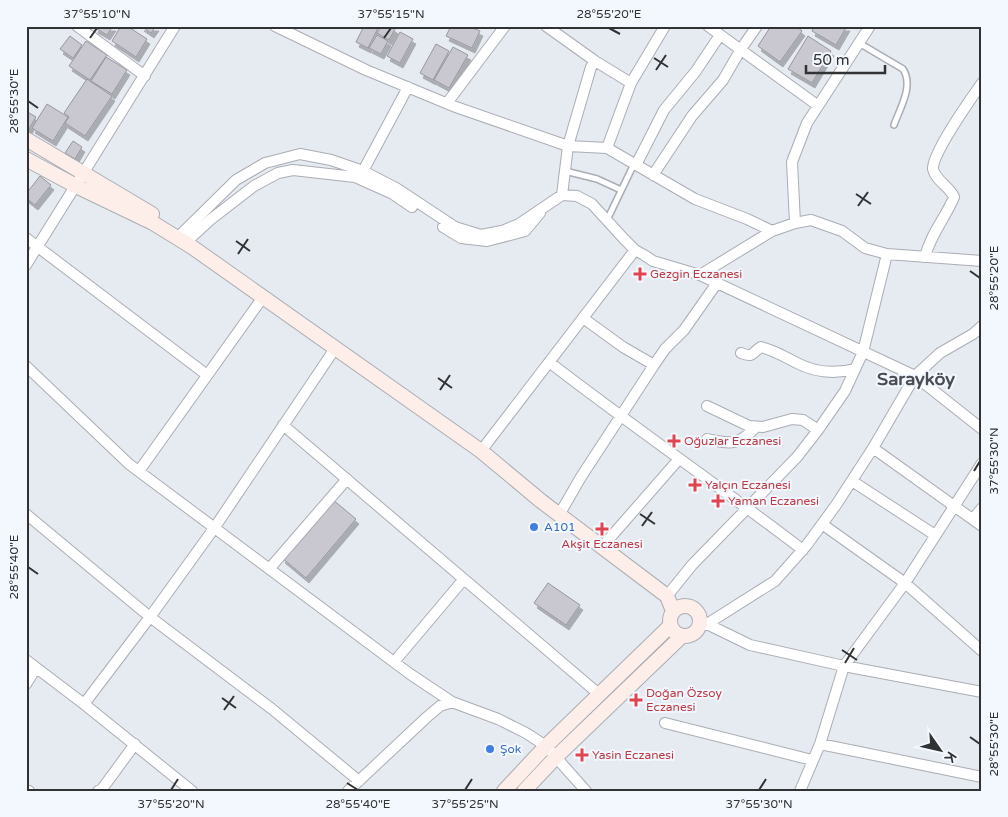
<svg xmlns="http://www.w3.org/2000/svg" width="1008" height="817" font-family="'Varela Round',sans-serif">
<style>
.building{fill:#c9c7cf;stroke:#97969d;filter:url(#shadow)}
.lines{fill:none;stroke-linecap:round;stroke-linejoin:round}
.lane-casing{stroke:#aaadb4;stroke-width:8}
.street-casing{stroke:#aaadb4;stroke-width:12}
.secondary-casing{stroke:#aaadb4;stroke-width:16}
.lane{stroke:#fff;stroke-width:5}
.street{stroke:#fff;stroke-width:10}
.secondary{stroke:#feeee9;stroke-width:14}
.ticks{fill:none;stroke:#303234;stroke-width:2}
.health-dot{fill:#e0444e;stroke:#f3f7fe;stroke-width:2}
.shop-dot{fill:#3f7fe0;stroke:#f3f7fe;stroke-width:2}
.labels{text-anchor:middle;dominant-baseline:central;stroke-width:4;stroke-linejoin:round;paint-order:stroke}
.health-label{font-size:12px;fill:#be3a42;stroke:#f3f7fe;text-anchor:start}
.shop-label{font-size:12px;fill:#366cbe;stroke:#f3f7fe;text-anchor:start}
.district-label{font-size:18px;font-weight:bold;fill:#4a4d53;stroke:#f3f7fe}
.neatline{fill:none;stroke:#303234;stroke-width:2}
.ticks-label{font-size:12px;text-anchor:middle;fill:#303234}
</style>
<defs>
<filter id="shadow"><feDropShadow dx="3" dy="5" stdDeviation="0" flood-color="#0004"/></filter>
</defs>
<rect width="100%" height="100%" fill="#e6eaf1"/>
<path class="building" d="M96,26h17l-6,9 -12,-7z
M121,26h6l20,13 -11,18 -24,-16z
M141,26h15l-5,7z
M364,26h15l-11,22 -12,-6z
M381,26h10l4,3 -6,11 -12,-7z
M451,26h17l12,5 -8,17 -26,-12z
M771,26h25l6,5 -22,31 -22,-16z
M814,26h33l-11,19 -24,-14z
M400,32l13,7 -13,24 -13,-7z
M377,35l11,6 -7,13 -12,-6z
M70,36l12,9 -9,13 -13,-9z
M808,36l23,15 -19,32 -24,-14z
M86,41l21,14 -17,25 -21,-14z
M436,44l13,7 -16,29 -13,-7z
M453,47l15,8 -19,33 -15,-8z
M106,57l21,13 -15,24 -21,-13z
M87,79l25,17 -27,40 -20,-13 4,-6 -5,-4z
M47,104l21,13 -15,24 -21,-13z
M26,111l10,6 -7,12 -3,-2z
M73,141l9,6 -7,12 -10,-6z
M40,176l11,9 -16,20 -9,-7v-4z
M332,499l24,20 -50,59 -24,-20z
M548,583l32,22 -14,20 -32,-22z"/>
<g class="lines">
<defs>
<path id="lane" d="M859,43l44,26c11,17 -3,39 -9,56
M565,171l32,8 24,11
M607,220l27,-56"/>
<path id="street" d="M77,26l68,50
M275,26l91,44 87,36 115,40 39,2 88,51 52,20 25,12
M546,26l49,35 36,22
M708,26l109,79
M447,103l58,-77
M607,148l24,-65 34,-57
M636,165l28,-55 32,-39 24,-36
M363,171l45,-84
M653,175l39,-59 31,-36 18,-31 16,-23
M562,195l6,-49 23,-79 4,-6
M795,223l-3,-61 15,-39 63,-97
M443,227l18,11 26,3 38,-10 15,-18
M26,238l181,137
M177,238l59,-58 29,-17 35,-9 31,6 32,11 33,17 59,39 26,8 21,-4 17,-7 43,-29 15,1 15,8 32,35 11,11 9,5 9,6 47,14 215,101 67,53
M185,243l25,-23 44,-34 24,-13 15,-3 62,7 38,17 19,13
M925,257c5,-22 21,-40 29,-60 -4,-10 -19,-17 -21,-28 -1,-15 39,-72 49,-86
M26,265l149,-239
M700,275l72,-44 23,-8 16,-3 31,11 23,17 22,6 95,7
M583,318l40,29 31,18
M741,353c13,5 10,0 20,-6 13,3 24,10 36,16 19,10 38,11 58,6
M549,362c83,64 170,124 254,188
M26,366l103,98 281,210 42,28 46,17 28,14 20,13 40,45
M707,406l42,20 14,1 29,-8 11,1 15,10
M283,425l317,270
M707,439c24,5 31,7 49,-12
M873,448l109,78
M481,451l154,-201
M139,471l124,-174
M852,481l83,54
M26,514l124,103 122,92 87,72
M559,515l22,-38 73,-112 11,-16 19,-19 33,-47
M973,519l9,-11
M822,524l83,59 77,68
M602,547l77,-88
M270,568l77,-89
M667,596l25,-31 105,-108 21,-27 27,-39 18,-39 24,-98
M707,624l43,21 94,21 138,26
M699,626l8,-2 68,-43 31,-35 30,-41 37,-57 42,-72 25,-23 33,-19 9,-8
M26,660l58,44 108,87
M394,662l70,-83
M26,684l10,-16
M84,704l66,-87 65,-90 121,-180
M665,723l147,37
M820,744l162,33
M26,790l3,1
M98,791l4,-2 33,-45
M348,791l79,-74 13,-11 12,-4
M800,791l20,-47 24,-78 61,-83 77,-120"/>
<path id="secondary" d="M26,139l126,75
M26,159l50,27 77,37 39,24 289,204 60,50 126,95 6,15
M670 621a15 15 0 1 1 30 0a15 15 0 1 1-30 0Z
M504,791l42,-45 124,-120
M524,791l33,-35 125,-120"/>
</defs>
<use href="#lane" class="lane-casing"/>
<use href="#street" class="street-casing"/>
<use href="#secondary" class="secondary-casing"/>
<use href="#lane" class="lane"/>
<use href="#street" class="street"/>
<use href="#secondary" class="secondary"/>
</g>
<path class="ticks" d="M609,28l11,6M90,38l7,-10M384,38l7,-10M654,58l14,9M656,70l10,-15M28,101l10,7M856,194l15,10M858,206l10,-14M236,241l14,10M238,254l10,-15M970,271l10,7M438,378l14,10M440,390l10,-15M974,471l6,-10M640,514l15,10M642,526l10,-14M28,567l10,7M842,650l15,10M845,663l9,-15M222,698l14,10M224,710l10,-14M970,737l10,7M347,783l11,7M171,790l7,-11M465,790l7,-11M759,790l7,-11"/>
<g class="health-dot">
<path d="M637.5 266.5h5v5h5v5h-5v5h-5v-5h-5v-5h5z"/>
<path d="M671.5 433.5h5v5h5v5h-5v5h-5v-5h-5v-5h5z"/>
<path d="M692.5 477.5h5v5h5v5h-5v5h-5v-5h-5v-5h5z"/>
<path d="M715.5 493.5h5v5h5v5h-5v5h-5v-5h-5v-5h5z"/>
<path d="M599.5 521.5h5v5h5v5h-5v5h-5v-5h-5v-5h5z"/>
<path d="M633.5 692.5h5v5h5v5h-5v5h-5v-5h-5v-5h5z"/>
<path d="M579.5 747.5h5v5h5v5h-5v5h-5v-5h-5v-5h5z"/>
</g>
<g class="shop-dot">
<circle cx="534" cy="527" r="5"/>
<circle cx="490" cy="749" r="5"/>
</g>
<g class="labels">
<g class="health-label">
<text x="650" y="274">Gezgin Eczanesi</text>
<text x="684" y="441">Oğuzlar Eczanesi</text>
<text x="705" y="485">Yalçın Eczanesi</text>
<text x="728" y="501">Yaman Eczanesi</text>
<text x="602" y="544" text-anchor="middle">Akşit Eczanesi</text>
<text x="646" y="693">Doğan Özsoy<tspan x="646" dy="14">Eczanesi</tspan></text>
<text x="592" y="755">Yasin Eczanesi</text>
</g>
<g class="shop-label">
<text x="544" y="527">A101</text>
<text x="500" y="749">Şok</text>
</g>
<g class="district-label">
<text x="916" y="379">Sarayköy</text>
</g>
</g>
<rect width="1008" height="817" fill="none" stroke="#f3f7fe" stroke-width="55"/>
<g transform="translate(940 750) rotate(124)" stroke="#f3f7fe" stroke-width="4" paint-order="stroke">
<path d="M0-4L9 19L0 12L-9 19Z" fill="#303234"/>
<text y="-8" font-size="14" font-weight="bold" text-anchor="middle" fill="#303234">K</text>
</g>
<path d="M806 65v8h79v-8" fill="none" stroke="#303234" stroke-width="2.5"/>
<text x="813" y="65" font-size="15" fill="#303234" stroke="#f3f7fe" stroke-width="4" paint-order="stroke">50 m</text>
<rect x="28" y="28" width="952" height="762" class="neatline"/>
<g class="ticks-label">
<text x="97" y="18">37°55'10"N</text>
<text x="391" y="18">37°55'15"N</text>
<text x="609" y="18">28°55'20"E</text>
<text transform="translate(14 101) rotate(-90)" y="4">28°55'30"E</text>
<text transform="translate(994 278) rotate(-90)" y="4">28°55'20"E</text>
<text transform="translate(994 461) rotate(-90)" y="4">37°55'30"N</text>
<text transform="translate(14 567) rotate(-90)" y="4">28°55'40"E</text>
<text transform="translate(994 744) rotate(-90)" y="4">28°55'30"E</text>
<text x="171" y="808">37°55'20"N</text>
<text x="358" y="808">28°55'40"E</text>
<text x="465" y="808">37°55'25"N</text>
<text x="759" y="808">37°55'30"N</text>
</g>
</svg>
